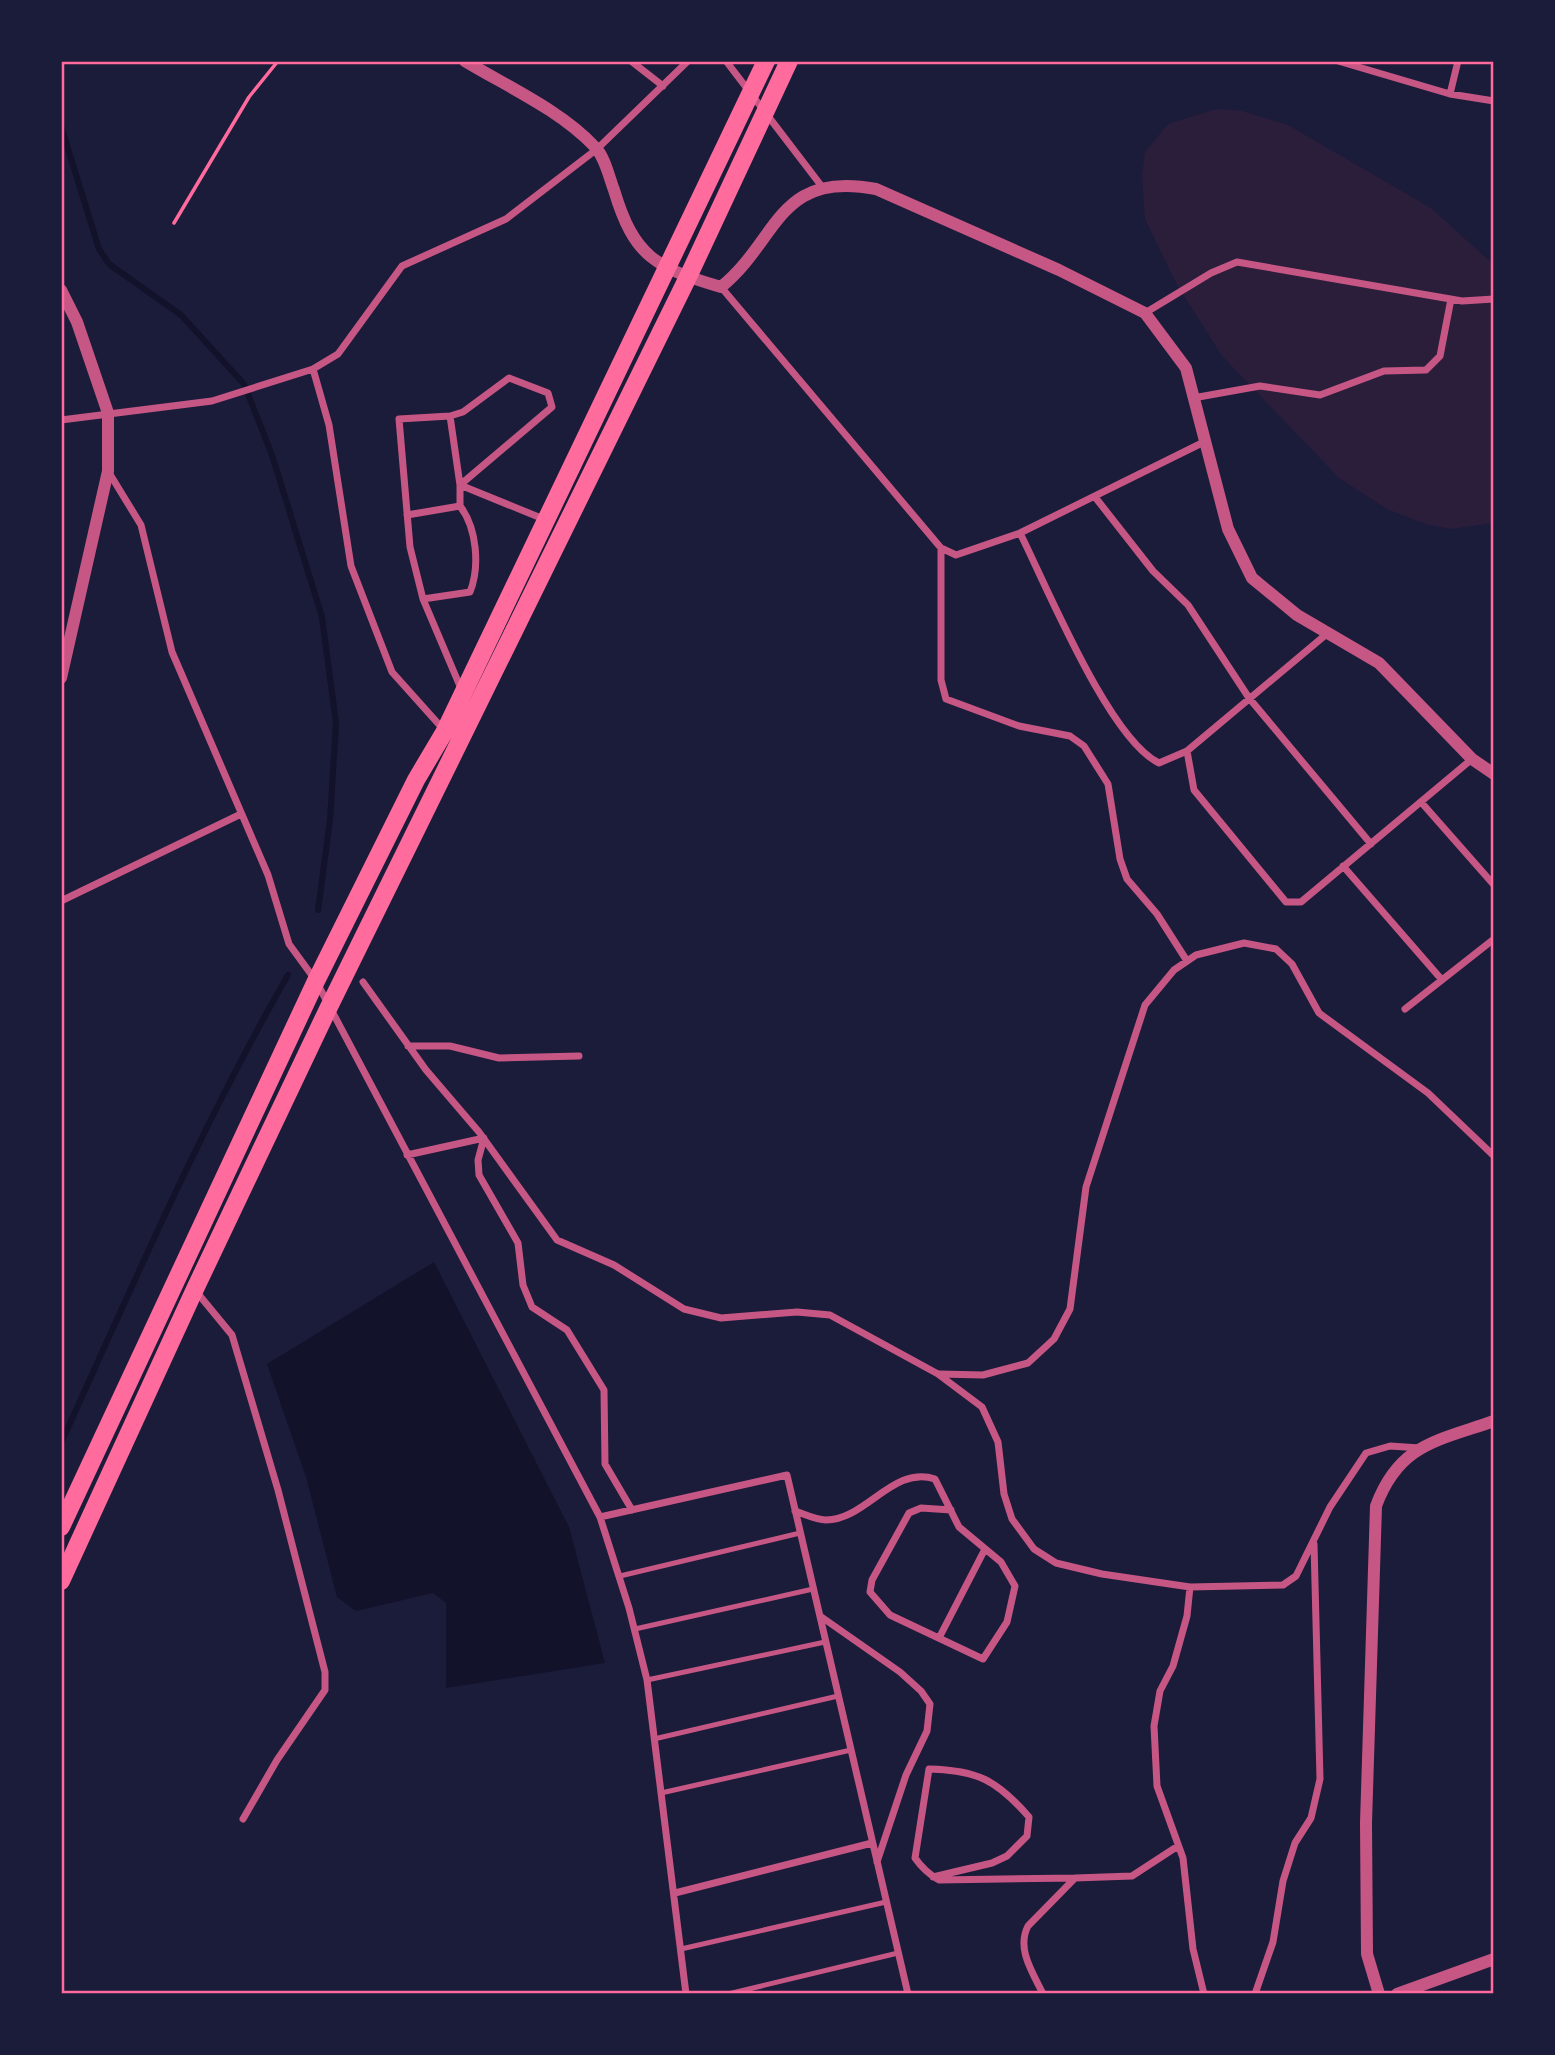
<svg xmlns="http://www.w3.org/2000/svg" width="1555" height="2055" font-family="'Exo 2',sans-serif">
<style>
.green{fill:#2a1e3b}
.water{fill:#12122b}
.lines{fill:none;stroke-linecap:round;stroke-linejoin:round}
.stream{stroke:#12122b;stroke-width:6}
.path{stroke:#ff6b9d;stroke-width:3.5}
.service{stroke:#c65784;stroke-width:5}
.minor{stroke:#c65784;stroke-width:7}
.tertiary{stroke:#c65784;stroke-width:12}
.trunk{stroke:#ff6b9d;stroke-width:18}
.neatline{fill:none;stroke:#ff6b9d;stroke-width:2.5}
</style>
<rect width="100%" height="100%" fill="#1b1b3a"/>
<path class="green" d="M1217,109l25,2 46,14 143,83 63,57v258l-43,6 -26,-5 -38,-15 -48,-31 -117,-122 -46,-73 -31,-64 -3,-43 3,-24 23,-28z"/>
<path class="water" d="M434,1262l135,265 36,136 -159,25v-85l-13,-10 -77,18 -19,-14 -31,-120 -39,-113z"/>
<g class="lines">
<path class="stream" d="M61,126l38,123 10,15 72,51 63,69 28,71 50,162 14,106 -6,97 -12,90
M61,1443c72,-158 140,-317 227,-468"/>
<path class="path" d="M174,223l75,-126 29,-36"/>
<path class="service" d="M620,1576l180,-43
M635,1629l178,-40
M647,1680l178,-38
M654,1739l184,-43
M661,1793l190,-43
M681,1949l205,-47
M728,1994l170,-41"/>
<path class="minor" d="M631,61l32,25
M726,61l97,127
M1338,61l112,33 44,7
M1450,94l8,-33
M721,287l220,261 15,7 64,-22 186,-92
M1145,313l66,-40 26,-11 225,39 32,-2
M313,369l16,56 22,141 41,106 51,57
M1193,398l67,-12 60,9 64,-24 42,-1 14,-14 11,-57
M61,420l151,-19 101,-32 25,-15 64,-88 104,-47 91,-70 91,-88
M108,471l33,54 31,127 96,223 21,69 27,37 284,536 29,91 18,72 39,314
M1095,497l58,74 35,34 61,93 122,146
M407,515l53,-9v-21l92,-78 -4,-14 -39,-15 -46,34 -13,4
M1020,533c27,54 89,206 139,230l28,-12 142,-119
M941,548v132l5,19 73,27 51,10 14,10 24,38 12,75 7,20 30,35 30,47
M423,599l47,-7c10,-25 7,-64 -10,-86
M462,691l-39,-92 -13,-52 -11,-128 51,-3 10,69 86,35
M1187,751l7,39 92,112h15l171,-143
M1421,802l73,83
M1343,866l99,114
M61,901l180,-87
M363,982l63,88 53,62 78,108 57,25 70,44 37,9 76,-6 33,3 108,59 44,33 16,35 6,52 8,25 22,30 22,14 46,11 88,13 93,-2 13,-9 34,-69 36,-54 24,-7 30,2
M1405,1009l89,-70
M408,1046h42l49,12 80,-2
M407,1155l77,-17 -6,22 1,15 39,68 5,42 9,22 35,23 37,60 1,74 27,46
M195,1290l37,45 46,155 47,182v18l-48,70 -34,59
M939,1374l44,1 45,-12 26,-24 16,-30 16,-122 59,-182 29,-35 22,-15 48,-12 32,6 16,15 27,49 109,80 66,63
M795,1511c9,3 21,9 31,9 40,0 67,-55 109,-41l24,48 42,35 14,24 -8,36 -24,37 -93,-44 -20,-23 2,-12 37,-67 12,-5 30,2
M600,1517l187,-42 121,519
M1190,1587l-3,29 -14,50 -13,25 -6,35 3,60 26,72 10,91 11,45
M820,1616l80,56 21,19 9,13 -3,27 -21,44 -29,87
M939,1638l46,-89
M933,1877l59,-14 15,-7 20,-20 2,-19c-32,-37 -52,-47 -100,-48l-14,89c7,10 13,16 24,22l136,-2
M675,1893l197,-50
M1043,1994c-10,-21 -27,-45 -15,-68l47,-48 57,-2 46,-30
M1255,1994l18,-52 10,-61 12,-38 16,-25 9,-39 -6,-235"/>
<path class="tertiary" d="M465,61c43,26 95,49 130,86 10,10 14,30 19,43 20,67 42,78 107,97 58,-47 56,-117 155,-98l183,81 86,43 41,55 42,161 24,49 45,37 82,48 93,96 22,15
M61,290l16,32 31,91v58l-47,207
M1379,1994l-12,-40 -1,-131 10,-317c23,-62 61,-65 118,-85
M1397,1994l97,-35"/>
<path class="trunk" d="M61,1527l255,-546 100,-201 29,-49 321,-670
M61,1581l134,-292 133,-280 360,-732 101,-216"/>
</g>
<rect width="1555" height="2055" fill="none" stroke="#1b1b3a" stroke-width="126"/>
<rect x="63" y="63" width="1429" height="1929" class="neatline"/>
</svg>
